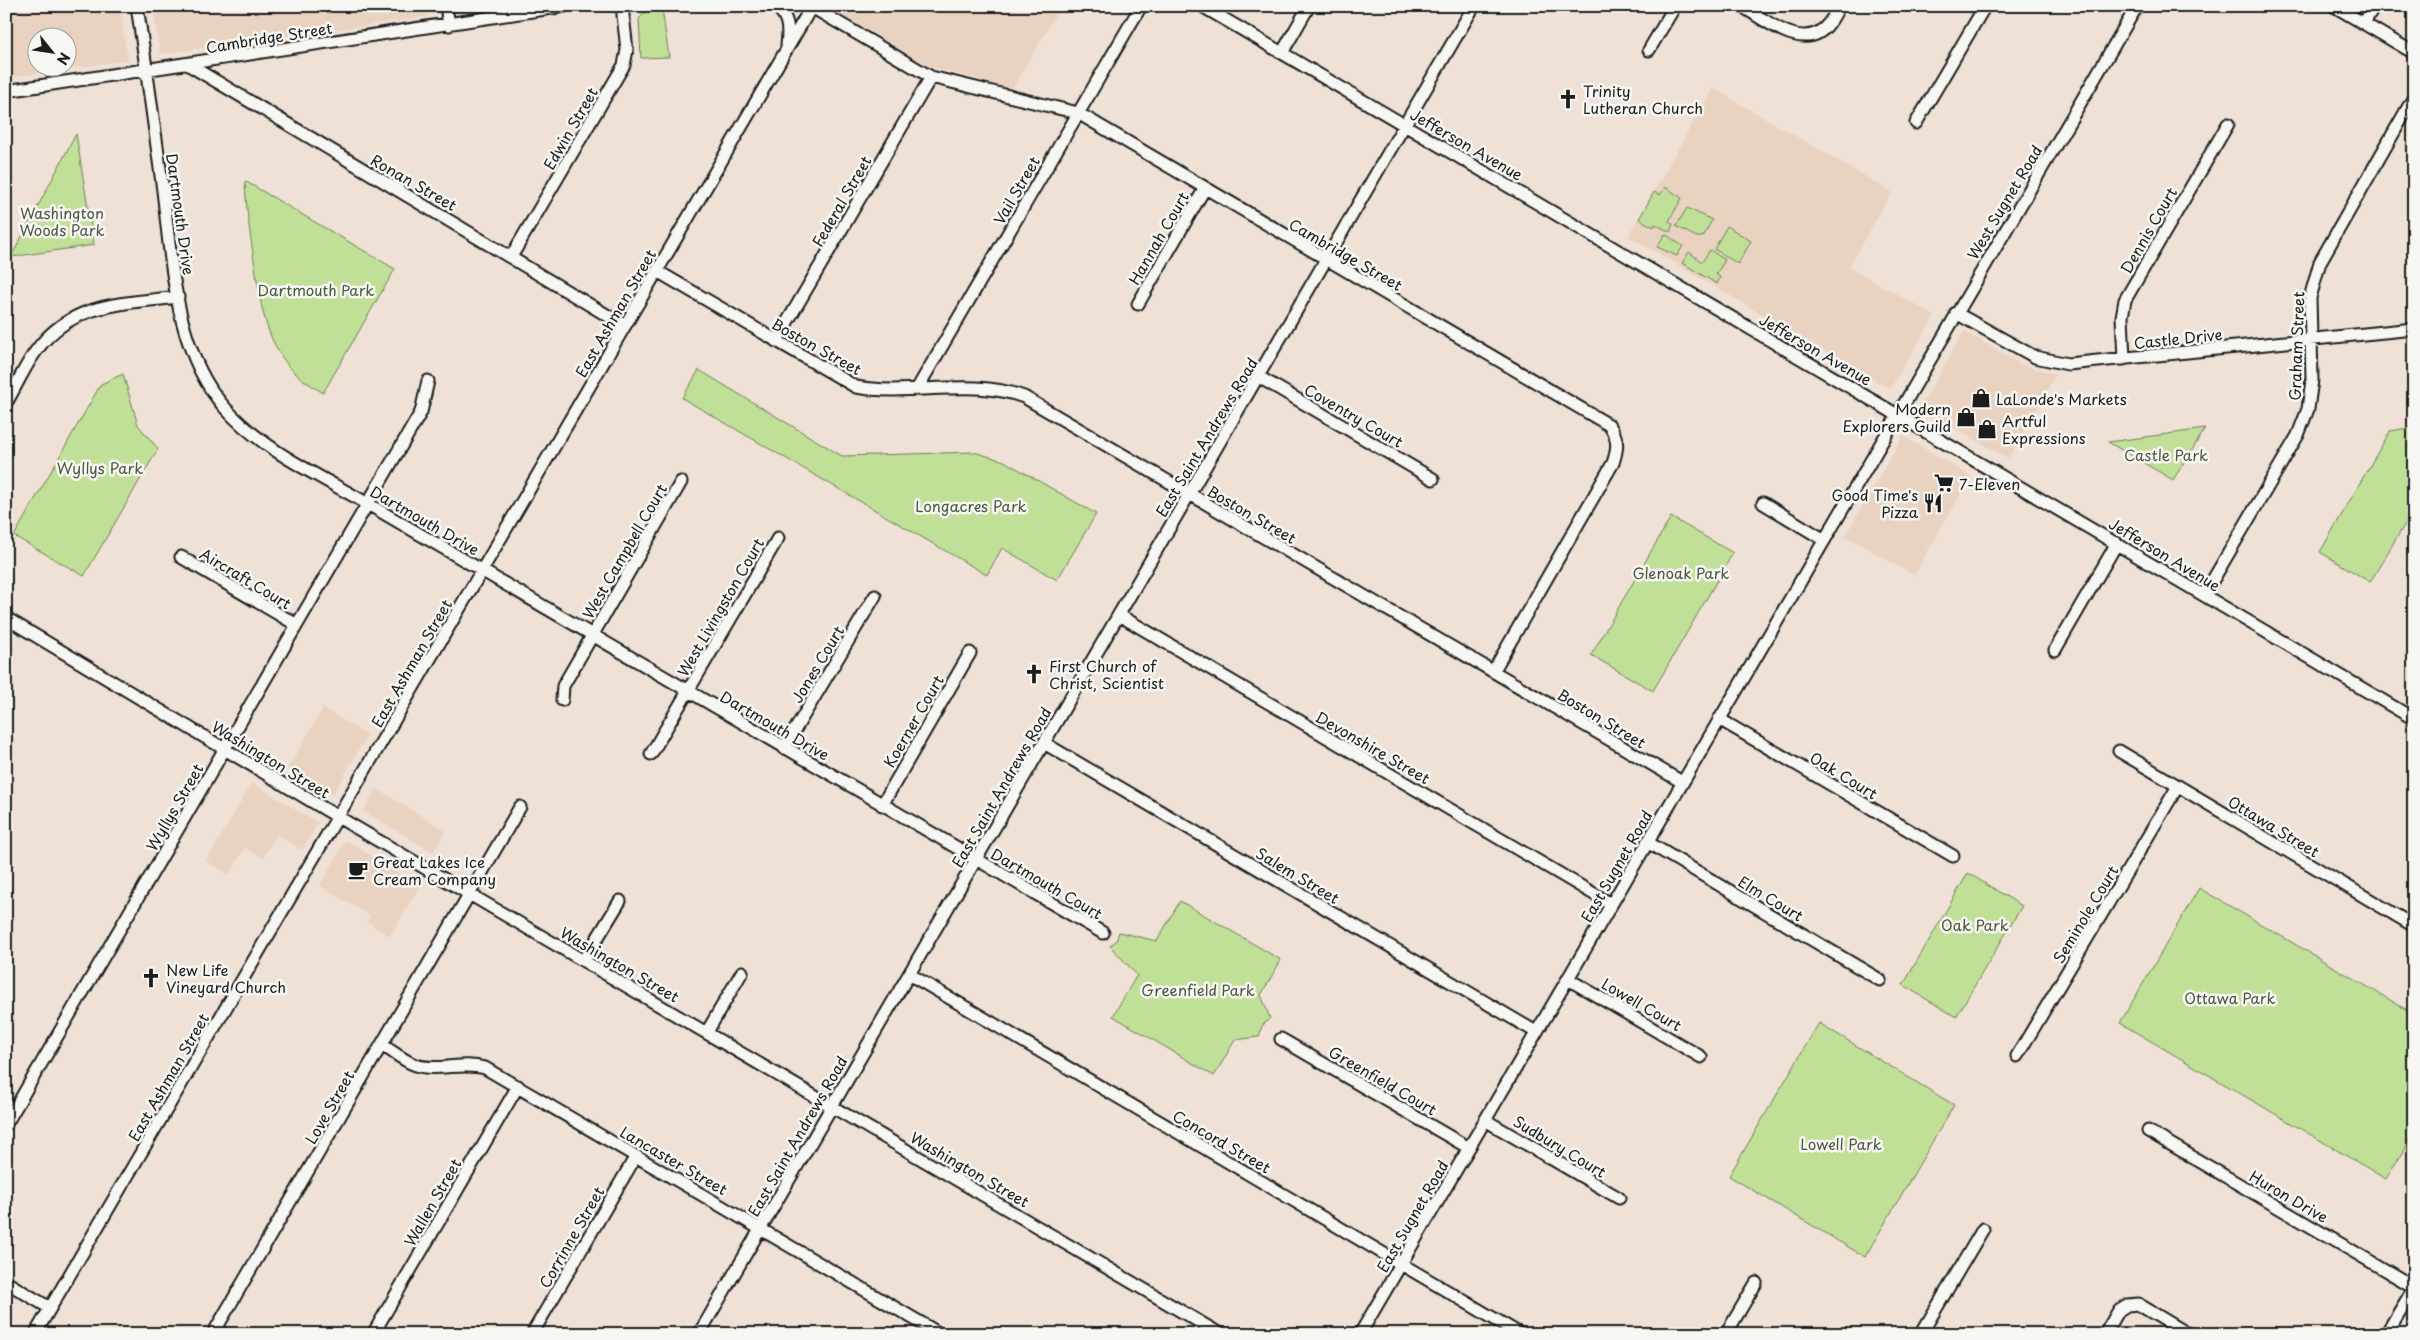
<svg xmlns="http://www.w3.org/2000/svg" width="2420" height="1340" font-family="'Playpen Sans',sans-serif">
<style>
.built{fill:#ead2c1;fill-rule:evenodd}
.green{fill:#c0df97;stroke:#6e7e5a}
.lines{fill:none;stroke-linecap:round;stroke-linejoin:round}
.minor-casing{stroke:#1c1c1c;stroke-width:15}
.minor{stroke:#f6f6f2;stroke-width:11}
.labels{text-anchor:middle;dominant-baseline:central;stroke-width:5;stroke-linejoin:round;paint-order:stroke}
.street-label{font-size:15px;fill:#1c1c1c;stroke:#f6f6f2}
.poi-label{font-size:15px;fill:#1c1c1c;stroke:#f6f6f2;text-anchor:start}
.park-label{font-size:15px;fill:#4d5641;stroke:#f6f6f2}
</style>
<rect width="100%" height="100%" fill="#efe1d5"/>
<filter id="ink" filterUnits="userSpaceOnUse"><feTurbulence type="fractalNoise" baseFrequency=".02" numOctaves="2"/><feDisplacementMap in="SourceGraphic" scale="10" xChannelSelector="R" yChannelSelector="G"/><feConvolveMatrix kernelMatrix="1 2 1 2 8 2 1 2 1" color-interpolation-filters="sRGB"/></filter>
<g filter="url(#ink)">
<path class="built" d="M6,6h113l9,54 -122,18zM38,38h30v30h-30z
M153,6h279l-6,11 -266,37z
M832,6h229l-49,83 -83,-23 -98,-57z
M1713,88l179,104 -43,75 86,49 -45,73 -262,-153z
M1964,331l56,33 35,10 -14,29 -33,56 -88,-51z
M1903,436l68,40 -57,99 -69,-39z
M323,708l44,27 -34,60 -45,-27z
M252,783l66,40 -16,27 -25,-15 -14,23 -18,-10 -16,26 -23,-13z
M377,789l69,42 -13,21 -70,-41z
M346,840l74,46 -30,50 -23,-14 3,-6 -50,-30z"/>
<path class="green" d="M662,9l7,48 -28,1 -2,-39 6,-7z
M76,134l18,111 -83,12z
M245,181l150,88 -72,124c-10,-7 -23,-14 -31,-23 -28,-31 -32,-70 -38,-110 -4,-26 -8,-52 -9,-79z
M1665,187l17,11 -13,23 4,3 -3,8 -15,-8 -1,3 -15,-8 15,-27 6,3z
M1687,208l25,12 -9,17h-7l-20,-11z
M1727,226l24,15 -13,23 -24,-15z
M1665,234l18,12 -6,10 -20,-9z
M1710,250l15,10 -9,14 4,3 -3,7 -35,-21 7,-11 13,10z
M699,370l143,86 132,-4 30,9 92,53 -39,66 -55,-32 -15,27 -305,-177z
M123,374l15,51 20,24 -74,127 -70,-40 87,-152z
M2414,427v82l-44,73 -50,-30 70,-121z
M2205,429l-32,51 -65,-38z
M1671,517l62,36 -80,138 -62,-36z
M1968,873l54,33 -66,111 -53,-32z
M2199,888l215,126v119l-28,46 -266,-156z
M1180,901l101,59 -20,35 9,23 -8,8 -3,11 -24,3 -21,36 -101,-60 24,-41 -27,-29 6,-5 3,-9 38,9z
M1819,1023l135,82 -89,152 -136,-81z"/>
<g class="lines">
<defs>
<path id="minor" d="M137,6c9,59 17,118 25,177 10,75 11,167 64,226 38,42 94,67 142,95l735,429
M446,6l3,19
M775,6c14,10 14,24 12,39
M810,6l121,71 147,36 531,312c10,14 9,23 4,38l-119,207
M1202,6l1212,713
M1742,6c23,14 64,49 87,17 4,-5 7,-11 10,-17
M2334,6l80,47
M2364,23l10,-17
M1649,50l26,-44
M1282,53l27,-47
M189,65l436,261
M6,91l559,-85
M1916,123l69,-117
M511,257l113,-192 3,-15 -5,-44
M657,271l199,116c56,10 113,-10 168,10l658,385
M1138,304l67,-116
M1956,313l79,44 33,7 346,-35
M776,341l155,-264
M2124,359l-2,-42 3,-17 103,-176
M1259,377l174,102
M917,389l224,-383
M6,403c11,-18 20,-40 33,-56 36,-46 87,-43 139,-50
M1763,503l60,36
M181,557l116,68
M2204,595l94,-160 10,-26 4,-29 -2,-82 10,-36 94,-165
M1119,615l492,289
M6,618l332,199 882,517
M2055,650l62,-107
M562,700l1,-14 118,-204
M1719,719l234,137
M1044,743l492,289
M784,748l91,-152
M2119,751l295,175
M651,754l127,-216
M882,805l88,-152
M1647,842l233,138
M584,960l36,-59
M909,974l611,360
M1568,979l133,78
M707,1032l35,-60
M1281,1039l188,109
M382,1045c10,6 21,15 31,19 22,9 48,-3 72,4l455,266
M2017,1056l161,-270
M1485,1120l134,78
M6,1124l415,-712 7,-31
M2148,1131l266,156
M6,1282l44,26
M35,1334l777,-1328
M213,1334l307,-527
M373,1334l145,-248
M532,1334l104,-178
M699,1334l775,-1328
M1360,1334l777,-1328
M1726,1334l30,-51
M1921,1334l62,-105
M2105,1334l14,-24 8,-5 11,-1 50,30
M2386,1334l28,-46"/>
</defs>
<use href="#minor" class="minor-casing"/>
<use href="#minor" class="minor"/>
</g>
</g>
<defs>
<symbol id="church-bare" viewBox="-9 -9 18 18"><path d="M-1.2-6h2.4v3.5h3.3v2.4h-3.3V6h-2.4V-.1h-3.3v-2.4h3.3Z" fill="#1c1c1c" stroke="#f6f6f2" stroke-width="2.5" paint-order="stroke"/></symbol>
<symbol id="shop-bare" viewBox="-9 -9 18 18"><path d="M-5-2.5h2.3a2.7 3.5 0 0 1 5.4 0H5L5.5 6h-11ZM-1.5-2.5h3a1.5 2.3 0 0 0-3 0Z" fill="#1c1c1c" stroke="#f6f6f2" stroke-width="2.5" paint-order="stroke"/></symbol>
<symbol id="supermarket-bare" viewBox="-9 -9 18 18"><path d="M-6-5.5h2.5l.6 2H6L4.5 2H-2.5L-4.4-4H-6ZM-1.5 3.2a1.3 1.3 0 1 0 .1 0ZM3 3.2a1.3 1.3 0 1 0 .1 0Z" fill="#1c1c1c" stroke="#f6f6f2" stroke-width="2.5" paint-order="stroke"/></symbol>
<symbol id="restaurant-bare" viewBox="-9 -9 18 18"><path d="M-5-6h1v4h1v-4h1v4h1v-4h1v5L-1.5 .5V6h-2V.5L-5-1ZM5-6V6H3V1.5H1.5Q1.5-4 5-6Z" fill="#1c1c1c" stroke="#f6f6f2" stroke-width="2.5" paint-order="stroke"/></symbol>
<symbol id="cafe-bare" viewBox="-9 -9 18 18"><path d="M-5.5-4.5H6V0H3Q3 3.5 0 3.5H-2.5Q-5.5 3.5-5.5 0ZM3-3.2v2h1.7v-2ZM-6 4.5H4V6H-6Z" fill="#1c1c1c" stroke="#f6f6f2" stroke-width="2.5" paint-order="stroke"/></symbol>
</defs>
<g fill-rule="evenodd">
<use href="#church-bare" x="1554" y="85" width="28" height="28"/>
<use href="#shop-bare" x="1967" y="384" width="28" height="28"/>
<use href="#shop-bare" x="1952" y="403" width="28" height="28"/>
<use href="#shop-bare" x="1973" y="415" width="28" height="28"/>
<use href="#supermarket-bare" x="1930" y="469" width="28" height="28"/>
<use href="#restaurant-bare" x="1919" y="489" width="28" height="28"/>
<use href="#church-bare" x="1020" y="660" width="28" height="28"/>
<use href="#cafe-bare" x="344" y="856" width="28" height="28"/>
<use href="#church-bare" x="137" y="964" width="28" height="28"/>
</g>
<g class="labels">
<g class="street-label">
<text transform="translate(269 37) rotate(-9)">Cambridge Street</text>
<text transform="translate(570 128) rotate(-60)">Edwin Street</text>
<text transform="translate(1467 144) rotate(30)">Jefferson Avenue</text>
<text transform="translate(414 182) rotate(30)">Ronan Street</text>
<text transform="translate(1016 190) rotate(-60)">Vail Street</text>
<text transform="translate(841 201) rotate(-60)">Federal Street</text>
<text transform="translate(2004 202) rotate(-59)">West Sugnet Road</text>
<text transform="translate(181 214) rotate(82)">Dartmouth Drive</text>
<text transform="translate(2148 230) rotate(-60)">Dennis Court</text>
<text transform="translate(1158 238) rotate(-60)">Hannah Court</text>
<text transform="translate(1346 254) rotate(30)">Cambridge Street</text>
<text transform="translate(615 313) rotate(-60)">East Ashman Street</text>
<text transform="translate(2178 338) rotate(-6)">Castle Drive</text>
<text transform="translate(817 346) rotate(29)">Boston Street</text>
<text transform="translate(2296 346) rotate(-88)">Graham Street</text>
<text transform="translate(1816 349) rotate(30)">Jefferson Avenue</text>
<text transform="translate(1354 415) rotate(30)">Coventry Court</text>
<text transform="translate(1206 437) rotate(-59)">East Saint Andrews Road</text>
<text transform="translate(1252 514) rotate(30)">Boston Street</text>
<text transform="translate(425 520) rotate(30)">Dartmouth Drive</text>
<text transform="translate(624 551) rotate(-60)">West Campbell Court</text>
<text transform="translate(2165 554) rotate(31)">Jefferson Avenue</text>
<text transform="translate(246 578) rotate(31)">Aircraft Court</text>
<text transform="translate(720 607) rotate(-60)">West Livingston Court</text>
<text transform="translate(411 663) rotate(-60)">East Ashman Street</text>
<text transform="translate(817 664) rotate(-59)">Jones Court</text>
<text transform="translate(1602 718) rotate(31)">Boston Street</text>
<text transform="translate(913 721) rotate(-60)">Koerner Court</text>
<text transform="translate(775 725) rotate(30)">Dartmouth Drive</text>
<text transform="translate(1373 747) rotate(30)">Devonshire Street</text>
<text transform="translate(271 759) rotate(31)">Washington Street</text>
<text transform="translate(1844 775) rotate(31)">Oak Court</text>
<text transform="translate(1001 787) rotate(-60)">East Saint Andrews Road</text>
<text transform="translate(174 807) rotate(-60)">Wyllys Street</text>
<text transform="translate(2274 826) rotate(31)">Ottawa Street</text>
<text transform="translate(1616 866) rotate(-60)">East Sugnet Road</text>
<text transform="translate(1298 875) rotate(31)">Salem Street</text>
<text transform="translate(1047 883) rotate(30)">Dartmouth Court</text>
<text transform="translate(1771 898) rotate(31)">Elm Court</text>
<text transform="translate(2085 914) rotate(-59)">Seminole Court</text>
<text transform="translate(620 964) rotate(30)">Washington Street</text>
<text transform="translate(1642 1004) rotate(30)">Lowell Court</text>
<text transform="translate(168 1077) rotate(-60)">East Ashman Street</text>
<text transform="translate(1383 1080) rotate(30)">Greenfield Court</text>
<text transform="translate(329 1107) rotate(-60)">Love Street</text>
<text transform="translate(797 1136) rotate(-60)">East Saint Andrews Road</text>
<text transform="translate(1222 1141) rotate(30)">Concord Street</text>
<text transform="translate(1560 1146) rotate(31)">Sudbury Court</text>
<text transform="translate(674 1160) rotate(30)">Lancaster Street</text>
<text transform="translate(970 1169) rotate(30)">Washington Street</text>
<text transform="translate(2289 1196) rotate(30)">Huron Drive</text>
<text transform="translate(432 1202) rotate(-60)">Wallen Street</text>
<text transform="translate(1412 1216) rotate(-60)">East Sugnet Road</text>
<text transform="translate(571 1237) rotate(-60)">Corrinne Street</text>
</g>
<g class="poi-label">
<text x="1583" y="90">Trinity<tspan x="1583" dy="17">Lutheran Church</tspan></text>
<text x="1996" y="398">LaLonde's Markets</text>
<text x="1951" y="408" text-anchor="end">Modern<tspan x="1951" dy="17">Explorers Guild</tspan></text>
<text x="2002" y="420">Artful<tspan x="2002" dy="17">Expressions</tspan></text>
<text x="1959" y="483">7-Eleven</text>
<text x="1918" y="494" text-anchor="end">Good Time's<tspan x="1918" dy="17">Pizza</tspan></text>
<text x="1049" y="665">First Church of<tspan x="1049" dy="17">Christ, Scientist</tspan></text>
<text x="373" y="861">Great Lakes Ice<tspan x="373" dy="17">Cream Company</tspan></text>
<text x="166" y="969">New Life<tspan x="166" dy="17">Vineyard Church</tspan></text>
</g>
<g class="park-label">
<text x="62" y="212">Washington<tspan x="62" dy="17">Woods Park</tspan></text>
<text x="316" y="289">Dartmouth Park</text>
<text x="2166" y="454">Castle Park</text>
<text x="100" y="467">Wyllys Park</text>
<text x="971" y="505">Longacres Park</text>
<text x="1681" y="572">Glenoak Park</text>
<text x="1975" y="924">Oak Park</text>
<text x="1198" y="989">Greenfield Park</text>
<text x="2230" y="997">Ottawa Park</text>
<text x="1841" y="1143">Lowell Park</text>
</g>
</g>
<rect width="2420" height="1340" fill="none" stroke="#f6f6f2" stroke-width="25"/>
<rect x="12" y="12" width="2395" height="1315" fill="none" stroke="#1c1c1c" stroke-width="2" filter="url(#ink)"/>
<g transform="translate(52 52) rotate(120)"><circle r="24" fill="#f6f6f2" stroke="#9f9f9c"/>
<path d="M0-4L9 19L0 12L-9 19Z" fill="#1c1c1c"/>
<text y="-8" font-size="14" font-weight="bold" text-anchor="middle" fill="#1c1c1c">N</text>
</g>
</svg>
